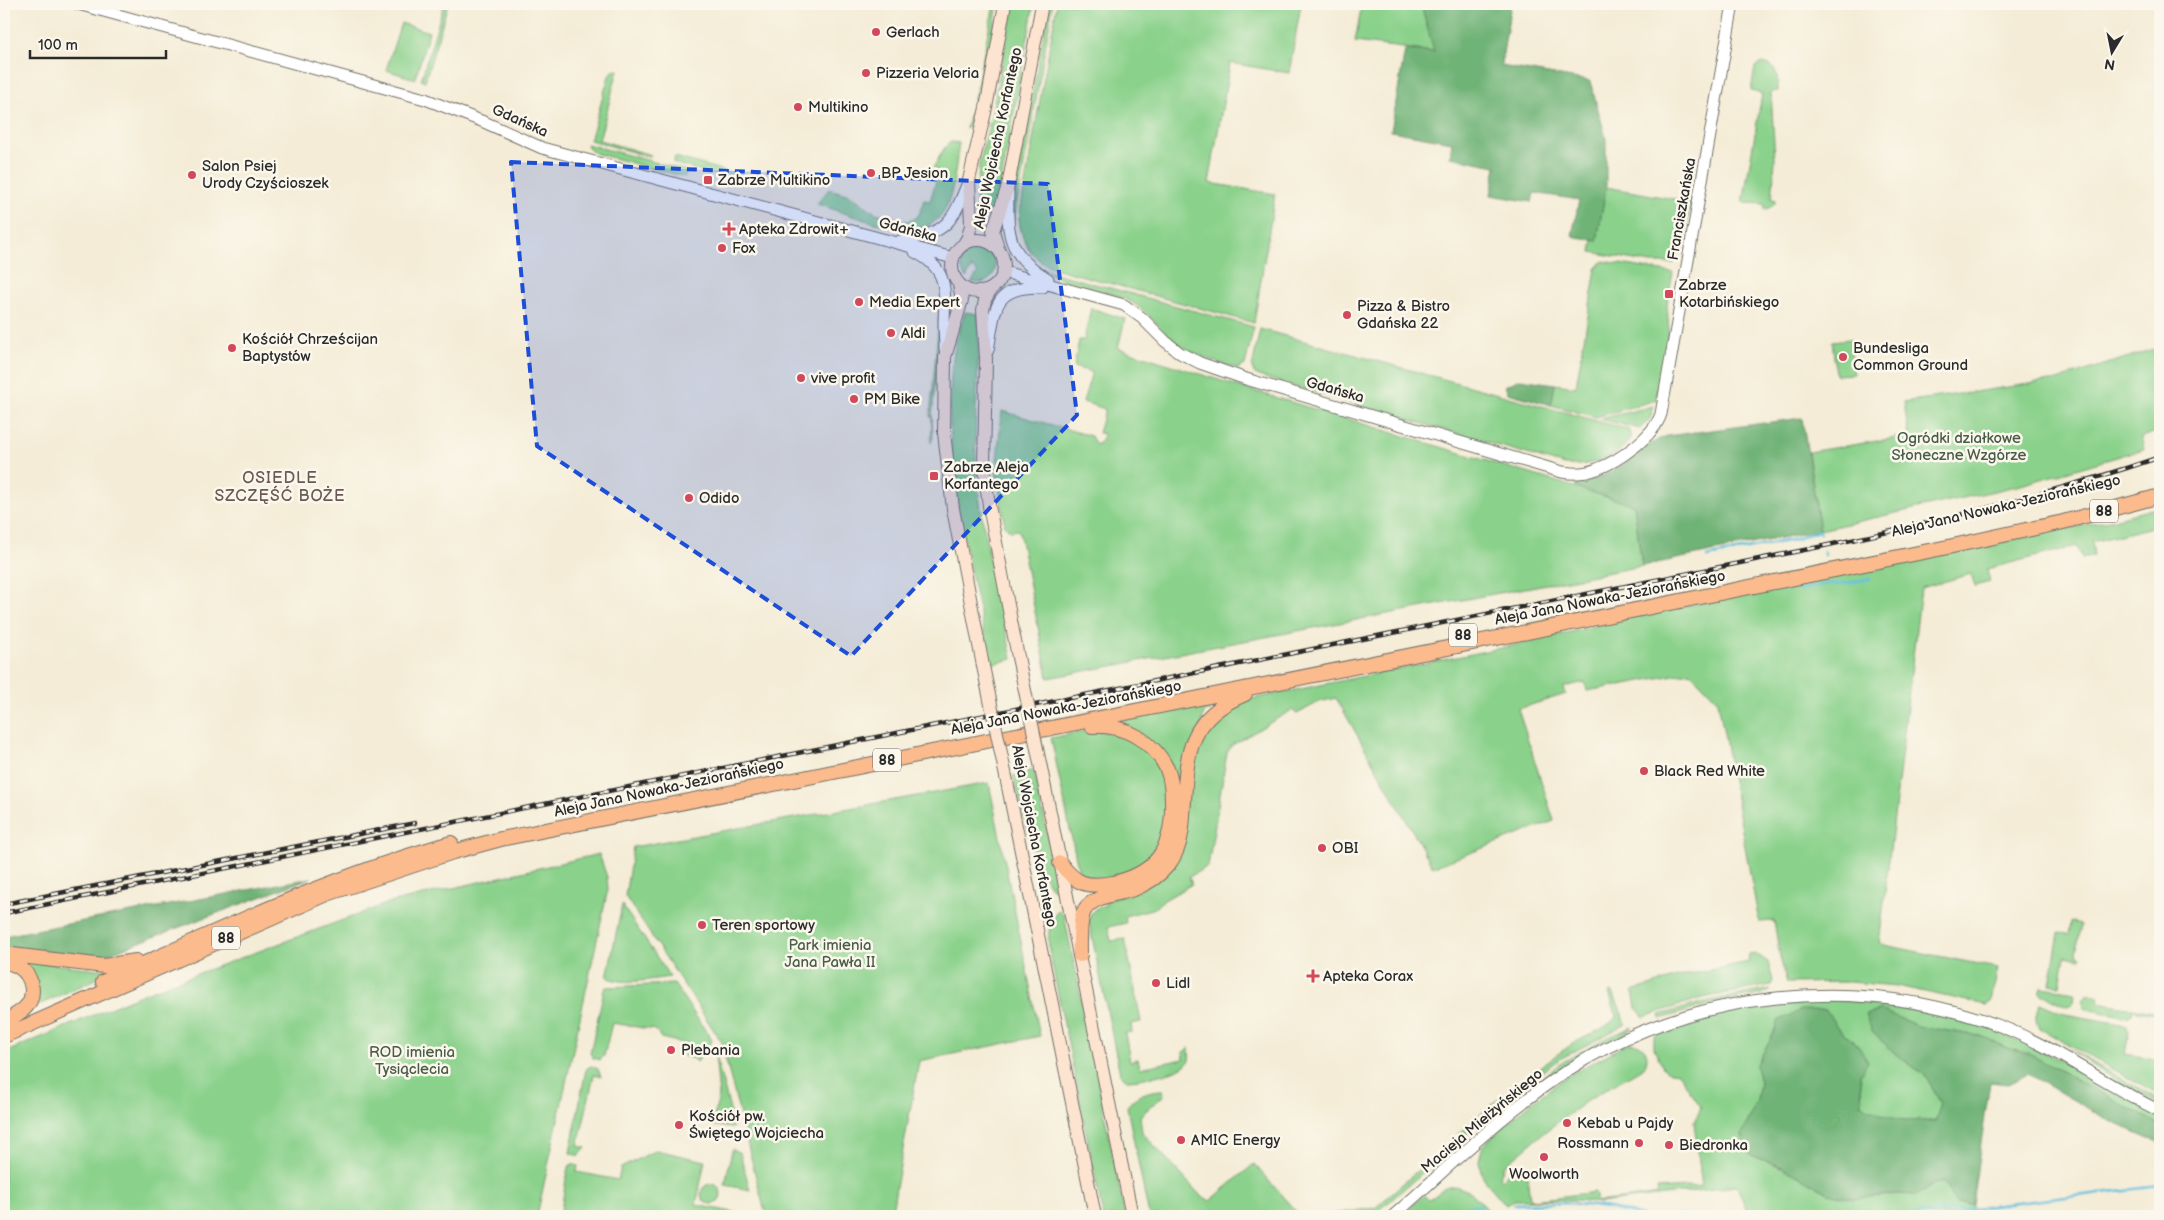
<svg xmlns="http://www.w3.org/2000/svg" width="2164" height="1220" font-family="'Balsamiq Sans',sans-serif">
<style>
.green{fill:#8ad18b;stroke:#5a7e5b}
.forest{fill:#6fb377;stroke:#4d6f51}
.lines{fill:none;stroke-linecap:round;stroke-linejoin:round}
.stream{stroke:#62c0e0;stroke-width:2.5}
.tertiary-casing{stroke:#716f67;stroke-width:13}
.secondary-casing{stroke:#716f67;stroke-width:14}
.primary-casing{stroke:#716f67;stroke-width:16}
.tertiary{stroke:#fff;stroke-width:11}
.secondary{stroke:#fde4d1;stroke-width:12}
.primary{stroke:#fbbb8d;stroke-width:14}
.rail-casing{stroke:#2b2b2b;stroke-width:4.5}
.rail{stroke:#fbf7ec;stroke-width:2.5;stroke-dasharray:8;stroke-linecap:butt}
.secondary-bridge-casing{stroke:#716f67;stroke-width:14;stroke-linecap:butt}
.secondary-bridge{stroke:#fde4d1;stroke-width:12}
.marked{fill:#1d4ed8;fill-opacity:0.2;stroke:#1d4ed8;stroke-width:4;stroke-dasharray:10 6;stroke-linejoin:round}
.poi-dot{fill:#d1495b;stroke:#fbf7ec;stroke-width:2}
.labels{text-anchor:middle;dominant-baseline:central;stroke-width:5;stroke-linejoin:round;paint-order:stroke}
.shield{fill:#fbf7ec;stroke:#696865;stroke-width:1}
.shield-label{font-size:14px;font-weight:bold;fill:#2b2b2b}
.poi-label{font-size:15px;fill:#2b2b2b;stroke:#fbf7ec;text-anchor:start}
.street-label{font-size:15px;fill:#2b2b2b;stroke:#fbf7ec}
.park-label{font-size:15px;fill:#485d48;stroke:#fbf7ec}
.neighbourhood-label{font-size:16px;letter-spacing:1px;fill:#6a5853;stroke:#fbf7ec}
</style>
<rect width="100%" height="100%" fill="#fbf7ec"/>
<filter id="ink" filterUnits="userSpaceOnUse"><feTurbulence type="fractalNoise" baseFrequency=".02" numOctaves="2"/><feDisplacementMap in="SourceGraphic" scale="10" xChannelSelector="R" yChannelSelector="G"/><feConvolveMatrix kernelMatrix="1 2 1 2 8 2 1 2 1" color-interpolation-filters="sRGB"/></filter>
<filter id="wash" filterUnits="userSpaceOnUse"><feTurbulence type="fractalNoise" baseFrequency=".0096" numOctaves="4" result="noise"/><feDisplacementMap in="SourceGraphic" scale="20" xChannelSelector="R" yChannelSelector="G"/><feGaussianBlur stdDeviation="1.12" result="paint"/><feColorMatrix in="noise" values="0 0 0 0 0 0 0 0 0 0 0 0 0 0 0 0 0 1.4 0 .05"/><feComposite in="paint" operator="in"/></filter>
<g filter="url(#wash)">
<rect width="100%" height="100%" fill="#f4ecd6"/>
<path class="green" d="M444,4h4l-23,77 -4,-1z
M994,4h4c-5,25 -15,111 -32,125l11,-42z
M1013,4h21l-33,178 -10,35 -15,-5 3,-48 13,-50z
M1049,4h4l-39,216 -3,-6 4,-26z
M1057,4h244l-12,69 -59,-10 -21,120 66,11 -21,129 -200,-55c-22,-8 -33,-26 -35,-50z
M1362,4h59l14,48 -80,-10z
M401,23l28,9 -14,47 -29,-9z
M1763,63c16,3 14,14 15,28l-7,1 4,68 -3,39 4,1 -2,5 -9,5 -1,-6 -20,-1 -1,-1 19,-108 -11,-3 4,-24z
M618,70l-19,70 52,15 -1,2 -60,-17 19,-64 4,-5z
M951,142l8,1c-3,19 -5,50 -14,67 -6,11 -20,19 -32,19 -26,1 -70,-17 -96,-25l12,-15 21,6 26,18 30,8 6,-1 7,-5 5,-15 6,1 9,-30 -6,-3 12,-21z
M587,144l100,27 -2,6 -91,-24 -5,-4z
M675,157l71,20 -1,6 -72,-20z
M1606,187l85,15 -7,39 -10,22h-23l-60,-11 2,-12h4z
M979,248c12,3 17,10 16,22 -4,11 -11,15 -23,12l6,-10 -6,-4 -6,10c-10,-13 -3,-27 13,-30z
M1603,261l70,12 -6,32 2,25 -13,70 -60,17 -45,-12 4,-21 21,3 20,-118z
M1037,266l14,6 203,55 -9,38 -7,4c-22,-7 -45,-13 -63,-28 -16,-12 -27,-31 -46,-40 -30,-15 -65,-14 -92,-35z
M942,308l-10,110 1,19 -2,6 1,-26h-2l10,-108z
M1091,308l34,11 -7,29 126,40 390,117 8,61 -594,112 -29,-148 -8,1 -6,-5 -9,-57 6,-58 89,25 5,9 6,-5 2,-6 -6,-1 7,-24 -22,-7 9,-30 -18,-5 5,-27h5z
M965,312l13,2c3,50 -5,99 -2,149 4,66 23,131 36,196l-21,5c-21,-99 -53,-211 -37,-312 2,-14 7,-27 11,-40z
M1260,329l370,101v8c-11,21 -44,29 -65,27l-303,-88 -7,-3 -3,-6z
M1850,339l4,35 -18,1 -4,-34z
M2160,347v83l-19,8 3,11 -123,36 -201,45 -12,-78 101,-16 -5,-34 153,-22z
M1654,406l-4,13 -10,10 -40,-10z
M2160,507v18l-68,17 2,13 -12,3 -5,-12 -90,23 3,13 -15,4 -4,-12 -50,14 -42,356 119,24 -7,34 -5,3 -89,-19 -47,-4 -63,1 -7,-26 -6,-36 -15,1 -41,-221 -28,-29 -103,19 -2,-9 -21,5 2,7 -48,15 36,112 -121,46 -97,-169 -17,4 -22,12 -5,-4 -60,35 -5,8 -19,113 -19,11 3,7 -31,18 -6,6 -30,8 1,7 -18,4 3,14 14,-2 16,83 -10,2 1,8 -7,1 5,28 8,-2 2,9 44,-9 -1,-7 6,-4c0,3 1,9 0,12 -3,12 -50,20 -62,20l-7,-6 -31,-152c0,-11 7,-15 17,-17l-1,-5 33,-9 51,-116 14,-49 39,-25 278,-57 108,-26 482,-98z
M1210,702l3,1v3l-9,7 -25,116 -19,34 14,-83 -57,-59z
M1089,730l30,3 32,20 14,24 2,56 -20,32 -46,16 -1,-4h-13l-8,-4 -28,-135z
M1034,770l25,118 -2,4 -7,-6 -13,-22 -24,-88z
M989,783l51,253 -121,25 -28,155h-125l-45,-175 -96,-145 8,-49z
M599,854l8,23 1,12 -71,327h-533v-163l139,-59 246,-91z
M622,905l48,72c-18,2 -47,9 -63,0z
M1059,911l5,3 61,302h-22l-54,-266c-1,-12 -1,-34 10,-39z
M2071,922l10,2 -5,30 5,3v2l-16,-3 -5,30 -10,-2 9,-51 10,1z
M1755,953l13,9 5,19 -2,4 -69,13 -58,19 -8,-9 -3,-17 44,-14 72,-15 -1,-8z
M20,960l94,11 -82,37z
M674,984l38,56 -15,22 -3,-3 -10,-3 2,-12 -25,-6 -5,-8 -44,-7 -8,33 -5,4 -6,-2 -3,-5 14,-63 2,-3z
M2042,987l33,5 -1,10 -3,3 -5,1 -26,-13z
M1770,989l-7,5 -55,11 -47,14 -1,-4 44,-13z
M1613,992l13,32 -68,36 -41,30 -49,43 -5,2 -4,-2c35,-30 70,-60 109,-86 16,-11 35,-16 49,-30l-8,-24z
M2089,994l9,2 1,6 61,11v2l-27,-5 -1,4 -5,3 -41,-8 -2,-2c-1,-7 -1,-10 5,-13z
M1830,1000c38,3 77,4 114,14 80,21 144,62 216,102v9l-131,-71 -22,-6 -27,-12 -63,-10 -37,-16 -7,23 25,23 27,19 16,27 -5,19h-25l-27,-4 -22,-13 -3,-57 -22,-20 -11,-17 -48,11 -6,16 -16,29 4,16 -3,19 -7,16 1,38 30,12 97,30 19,-3 21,1 13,-10 13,-3 13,21 15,1 -1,12h-222l-12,-30 -137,17 -21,-3h-65l-8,5 -19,-22 -6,-10 -2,-13 4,-15 45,-40 38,-28 62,-34c15,-1 24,11 16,24l-53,31 -44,32 -43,36 -5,12 2,2 12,-12h7v3l7,5 3,22 4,2 61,-8 2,10 61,-8 -1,-5 45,-3 -8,-64 7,-15 -23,-34 -11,-2 -4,-3 -9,-20v-10l6,-8 52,-16 64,-11z
M2040,1003l25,11 61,11 3,6 -4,23 35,6v36l-121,-68 -3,-8z
M1632,1027l-4,5 -31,16 -90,62 -16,8 67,-53 42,-24z
M2069,1049l91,52v4l-41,-22z
M715,1053l19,72 -2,3 -20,-3 7,-29z
M591,1066l7,3 3,8 -7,-2 -16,71 8,2 -7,8 -9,-3 16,-84z
M1163,1090l1,5 -24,21 2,16 56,61 12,8 44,-37 46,52h-151l-22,-109c7,-12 23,-17 36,-17z
M732,1149l8,4 10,37 -25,-5z
M656,1150l49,11 -9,44 58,11h-194l8,-49 4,-3 6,2 -1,6 41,8 3,-12z
M1433,1157l-3,9 -57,50h-57l59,-8z
M701 1194a10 10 0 1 1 20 0a10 10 0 1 1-20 0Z
M1456,1186l15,6 23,24h-94l24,-21 5,5 16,-12z"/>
<path class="forest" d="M1421,4h90l-10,62 89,15 16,57v49l-9,54 -25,-5 7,-36 -45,-7 -2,9 -41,-7 5,-29 -46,-9 2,-15 -61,-11 14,-81 29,2z
M1520,379l35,5 -4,21 -43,-12 -3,-7z
M1802,418l18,112 -178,36 -8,-61 -58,-17v-6c46,-4 54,-32 91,-46z
M311,878l-203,76 -28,4 -76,-8v-14z
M1801,1010h25l11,17 22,20 9,15 -8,12 2,30c28,17 42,17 74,17l5,-19 -16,-27 -27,-19 -25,-23 -8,-18 16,-5 36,16 63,10 27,12 22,6 131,71v18l-50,-22 -82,-47 -20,10 -18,-2 -18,122 -15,-1 -13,-21 -13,3 -13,10 -21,-1 -44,5 -25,-6 -46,-26 -31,-12 -7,-6 -2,-15 15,-33 3,-19 -4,-16 16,-29 6,-16z"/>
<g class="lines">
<path class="stream" d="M1824,551l1,4
M1707,557l89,-18 22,-8 2,2
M1798,590l33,-7 4,2 35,-6
M1514,1204l56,-1 39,5 33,8
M1456,1207l24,-1
M1673,1216h12
M1711,1216l107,-3 97,2 245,-29"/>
</g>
</g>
<g filter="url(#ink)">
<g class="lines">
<defs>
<path id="tertiary" d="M78,4l347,95 59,23 58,26 411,110
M1008,192c-1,44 0,63 40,87
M900,241c48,-8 52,-18 69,-61
M915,252c34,17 30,38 29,71 0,9 1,18 1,27
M1004,272l120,33 18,13 23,23 15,12 20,10 46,16 316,93c12,2 23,2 35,-3 22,-8 57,-33 64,-55l72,-410
M988,350c8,-43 4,-64 55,-63
M1393,1216c56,-49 110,-103 172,-144 127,-83 293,-99 435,-46 57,22 105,59 160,85"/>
<path id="secondary" d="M952 266a26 26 0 1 1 52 0a26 26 0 1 1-52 0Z
M964,244l4,-7 3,-12 -2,-45 17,-72 19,-104
M998,248l-5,-17 15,-45 34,-182
M959,284l3,16 -17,57 -1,76 9,76 30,157
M991,289l-6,11 -2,10 3,49 -2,107 5,40 29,151
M1041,768l91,448
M1006,777l89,439"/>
<path id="primary" d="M1060,863c16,21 26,25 53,20 43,-9 59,-34 59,-76 0,-13 0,-26 -5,-38 -14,-29 -44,-45 -75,-43
M4,954l100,12 32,-5
M1080,955c0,-13 -1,-30 3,-42 8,-19 37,-18 53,-25 12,-5 23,-12 31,-22 12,-14 15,-32 16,-50 4,-58 1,-97 62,-122
M4,961c5,2 11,3 15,6 14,9 18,30 5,42 -6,5 -13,9 -20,14
M103,982c114,-51 227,-105 348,-139
M4,1036l323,-142 126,-42 48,-13 1447,-292 115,-25 97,-26"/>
</defs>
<use href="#tertiary" class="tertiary-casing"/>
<use href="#secondary" class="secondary-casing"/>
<use href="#primary" class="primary-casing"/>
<use href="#tertiary" class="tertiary"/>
<use href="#secondary" class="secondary"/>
<use href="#primary" class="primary"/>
<defs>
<path id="rail" d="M4,904l411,-81
M4,913l1815,-366c115,-24 229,-52 341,-90"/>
</defs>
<use href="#rail" class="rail-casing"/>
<use href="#rail" class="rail"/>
<defs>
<path id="secondary-bridge" d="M1018,657l23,111
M983,666l23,111"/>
</defs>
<use href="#secondary-bridge" class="secondary-bridge-casing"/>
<use href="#secondary-bridge" class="secondary-bridge"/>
</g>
</g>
<path class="marked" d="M511,162l537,22 29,231 -226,241 -314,-210z"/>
<g class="poi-dot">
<circle cx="876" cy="32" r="5"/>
<circle cx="866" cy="73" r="5"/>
<circle cx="798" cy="107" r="5"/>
<circle cx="871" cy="173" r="5"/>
<circle cx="192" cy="175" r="5"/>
<rect x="703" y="175" width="10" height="10" rx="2.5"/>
<path d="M726.5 221.5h5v5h5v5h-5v5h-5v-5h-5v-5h5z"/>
<circle cx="722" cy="248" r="5"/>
<rect x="1664" y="289" width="10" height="10" rx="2.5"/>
<circle cx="859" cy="302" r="5"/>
<circle cx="1347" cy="315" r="5"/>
<circle cx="891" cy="333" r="5"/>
<circle cx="232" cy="348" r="5"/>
<circle cx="1843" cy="357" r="5"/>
<circle cx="801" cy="378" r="5"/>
<circle cx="854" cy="399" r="5"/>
<rect x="929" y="471" width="10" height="10" rx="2.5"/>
<circle cx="689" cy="498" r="5"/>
<circle cx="1644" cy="771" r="5"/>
<circle cx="1322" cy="848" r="5"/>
<circle cx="702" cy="925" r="5"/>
<path d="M1310.5 968.5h5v5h5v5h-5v5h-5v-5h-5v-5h5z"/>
<circle cx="1156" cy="983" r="5"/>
<circle cx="671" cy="1050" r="5"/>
<circle cx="1567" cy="1123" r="5"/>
<circle cx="679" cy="1125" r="5"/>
<circle cx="1181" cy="1140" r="5"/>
<circle cx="1639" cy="1143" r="5"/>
<circle cx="1669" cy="1145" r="5"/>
<circle cx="1544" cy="1157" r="5"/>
</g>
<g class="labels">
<g class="shield">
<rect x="2090" y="499.5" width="28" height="23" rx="4"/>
<rect x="1449" y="623.5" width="28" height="23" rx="4"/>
<rect x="873" y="748.5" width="28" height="23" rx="4"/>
<rect x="212" y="926.5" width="28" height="23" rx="4"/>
</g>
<g class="shield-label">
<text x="2104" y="511">88</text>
<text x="1463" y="635">88</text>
<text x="887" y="760">88</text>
<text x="226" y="938">88</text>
</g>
<g class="poi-label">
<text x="886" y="32">Gerlach</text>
<text x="876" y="73">Pizzeria Veloria</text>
<text x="808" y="107">Multikino</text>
<text x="202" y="166">Salon Psiej<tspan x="202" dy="17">Urody Czyścioszek</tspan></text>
<text x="881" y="173">BP Jesion</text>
<text x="718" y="180">Zabrze Multikino</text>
<text x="739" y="229">Apteka Zdrowit+</text>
<text x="732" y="248">Fox</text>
<text x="1679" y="285">Zabrze<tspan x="1679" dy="17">Kotarbińskiego</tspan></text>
<text x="869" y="302">Media Expert</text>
<text x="1357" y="306">Pizza &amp; Bistro<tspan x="1357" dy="17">Gdańska 22</tspan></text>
<text x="901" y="333">Aldi</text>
<text x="242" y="339">Kościół Chrześcijan<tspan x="242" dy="17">Baptystów</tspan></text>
<text x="1853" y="348">Bundesliga<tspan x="1853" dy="17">Common Ground</tspan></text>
<text x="811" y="378">vive profit</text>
<text x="864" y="399">PM Bike</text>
<text x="944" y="467">Zabrze Aleja<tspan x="944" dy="17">Korfantego</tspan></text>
<text x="699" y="498">Odido</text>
<text x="1654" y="771">Black Red White</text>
<text x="1332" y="848">OBI</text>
<text x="712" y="925">Teren sportowy</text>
<text x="1323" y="976">Apteka Corax</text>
<text x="1166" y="983">Lidl</text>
<text x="681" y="1050">Plebania</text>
<text x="689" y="1116">Kościół pw.<tspan x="689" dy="17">Świętego Wojciecha</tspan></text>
<text x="1577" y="1123">Kebab u Pajdy</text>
<text x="1191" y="1140">AMIC Energy</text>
<text x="1629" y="1143" text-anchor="end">Rossmann</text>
<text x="1679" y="1145">Biedronka</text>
<text x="1544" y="1174" text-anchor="middle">Woolworth</text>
</g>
<g class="street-label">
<text transform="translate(520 121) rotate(24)">Gdańska</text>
<text transform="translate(998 138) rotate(-78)">Aleja Wojciecha Korfantego</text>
<text transform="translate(1682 209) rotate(-80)">Franciszkańska</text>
<text transform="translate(908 230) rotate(15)">Gdańska</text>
<text transform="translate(1335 390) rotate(16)">Gdańska</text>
<text transform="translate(2006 506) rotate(-13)">Aleja Jana Nowaka-Jeziorańskiego</text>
<text transform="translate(1610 598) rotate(-11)">Aleja Jana Nowaka-Jeziorańskiego</text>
<text transform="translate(1066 708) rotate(-11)">Aleja Jana Nowaka-Jeziorańskiego</text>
<text transform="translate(669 788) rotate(-12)">Aleja Jana Nowaka-Jeziorańskiego</text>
<text transform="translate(1034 836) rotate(79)">Aleja Wojciecha Korfantego</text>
<text transform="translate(1482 1121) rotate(-40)">Macieja Mielżyńskiego</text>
</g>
<g class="park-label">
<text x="1959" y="438">Ogródki działkowe<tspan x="1959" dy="17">Słoneczne Wzgórze</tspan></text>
<text x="830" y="945">Park imienia<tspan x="830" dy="17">Jana Pawła II</tspan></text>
<text x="412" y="1052">ROD imienia<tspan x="412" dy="17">Tysiąclecia</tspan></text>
</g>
<g class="neighbourhood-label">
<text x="280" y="478">OSIEDLE<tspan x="280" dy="18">SZCZĘŚĆ BOŻE</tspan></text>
</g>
</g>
<rect width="2164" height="1220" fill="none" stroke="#fbf7ec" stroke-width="20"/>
<g transform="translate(2112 52) rotate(190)" stroke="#fbf7ec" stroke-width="4" paint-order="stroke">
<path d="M0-4L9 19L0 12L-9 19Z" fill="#2b2b2b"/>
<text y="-8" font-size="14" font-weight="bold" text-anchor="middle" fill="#2b2b2b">N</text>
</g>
<path d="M30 50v8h136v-8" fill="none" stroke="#2b2b2b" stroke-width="2.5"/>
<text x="38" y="50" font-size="15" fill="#2b2b2b" stroke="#fbf7ec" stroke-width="4" paint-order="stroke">100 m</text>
</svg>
